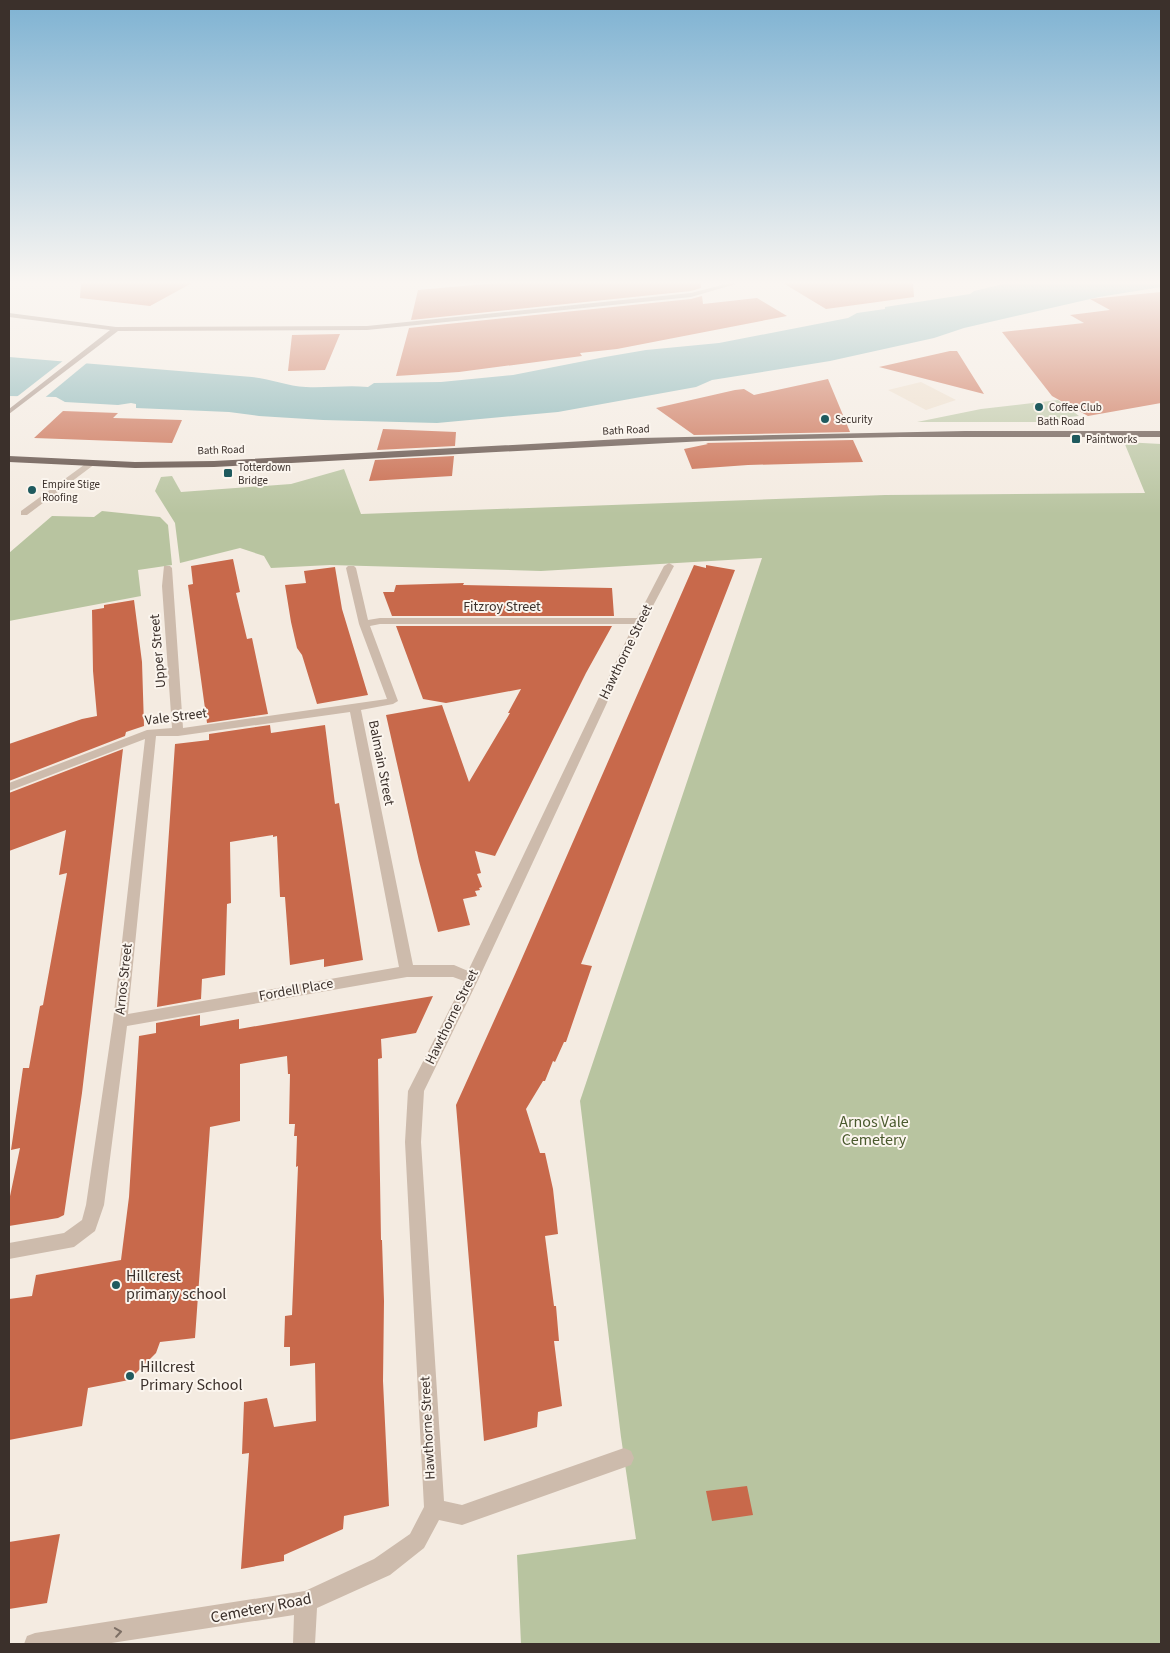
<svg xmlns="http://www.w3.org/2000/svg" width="1170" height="1653" font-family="'Source Sans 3',sans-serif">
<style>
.green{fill:#b8c4a0}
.plaza{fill:#ecdcc8}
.water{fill:#7fb0b2}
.pier{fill:#f4ebe1}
.building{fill:#c8694b}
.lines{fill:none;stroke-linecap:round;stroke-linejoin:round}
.street{fill:#cdbbac;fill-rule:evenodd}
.secondary{fill:#a18a7d;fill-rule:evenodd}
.highway{fill:#5c4a42;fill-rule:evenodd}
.oneway{stroke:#7d6f65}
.poi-dot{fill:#1f5a5e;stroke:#fbf5ee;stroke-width:2}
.labels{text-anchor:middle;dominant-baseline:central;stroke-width:4;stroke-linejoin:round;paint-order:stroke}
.far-poi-label{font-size:11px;fill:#3b302b;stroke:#fbf5ee;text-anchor:start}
.far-street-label{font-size:11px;fill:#3b302b;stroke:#fbf5ee}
.street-label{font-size:14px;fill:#3b302b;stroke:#fbf5ee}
.near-park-label{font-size:16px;fill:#4a5a2e;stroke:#fbf5ee}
.near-poi-label{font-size:16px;fill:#3b302b;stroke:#fbf5ee;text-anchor:start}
.near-street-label{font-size:16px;fill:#3b302b;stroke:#fbf5ee}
</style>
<rect width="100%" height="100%" fill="#f4ebe1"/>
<path class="green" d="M1058,400l21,16 -21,2 28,4h-169l64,-13z
M1124,442l37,2v1200h-640l-4,-89 119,-16 -15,-102 -41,-336 182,-543 -221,13 -211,-6 -59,3 -7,-12 -24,-8 -60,15 -5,-40 -20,-32 6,-14 11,-1 9,16 110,-8 53,-15 17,45 524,-19 260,-2z
M102,511l58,6 8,8 4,40 -34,5 3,26 -132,25v-68l43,-37 42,1z"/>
<path class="plaza" d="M921,382l35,18 -30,10 -38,-20z"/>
<path class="water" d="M1007,283h154v4l-62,10 -135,31 -30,10 -104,23 -118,19 -16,7 -138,25 -121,11 -114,-3 -64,-4 -30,-4 -93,-4v-4l-5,-1 -13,2 -53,-3 -9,-5 -47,-1v-39l243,20c18,2 35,9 54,10 21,1 41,-2 62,0l6,-4 67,-1 72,-7 92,-18 41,-7 73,-7 129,-25 9,-5 28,-4v-2l85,-13 4,-3z"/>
<path class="pier" d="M64,360l24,2 -46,38 -28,-1z"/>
<path class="building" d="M81,283h111l-42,23 -70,-8z
M496,283h205v5l-10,3 -280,29 7,-30z
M783,283h130l1,14 -88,12z
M1161,292v111l-73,13 -36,-20 -50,-64 82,-9 -14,-8 40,-5 -20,-11z
M702,296l1,8 54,-6 30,18 -170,33 -37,4 2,3 -123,16 -63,4 13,-48 282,-29z
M340,334l-15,36 -37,1 4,-36z
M950,351h7l27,43 -105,-27z
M828,379l22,53 -156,3 -38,-27 79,-18 9,-1 10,6z
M63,411l55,2 -5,5 69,2 -10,23 -138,-5z
M383,429l73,3 -1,14 -78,4z
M853,440l10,22 -115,3 -56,4 -8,-20 24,-5 -2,-1z
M454,456l-2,20 -83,5 6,-21z
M233,559l7,33 -4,1 11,46 5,-1 16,76 -61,9 -19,-138 5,-1 -2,-18z
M694,565l12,3v-3l29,5 -154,394 11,2 -26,76h-2l-9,20 -2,-1 -8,20h-2l-17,28 14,44h5l8,36 5,45 -13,2 9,70h2l3,35h-5l8,65 -24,6 -1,15 -53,14 -28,-336 60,-133z
M335,567l7,42 26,86 -51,9 -15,-49 -5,-7 -6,-26 -6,-37 21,-2 -2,-12z
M464,583l-1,2 149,3 2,28h-222l-9,-24h11l2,-7z
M134,600l8,62 2,64 -18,6 -1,4 -116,45v-37l73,-25 15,-3 -4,-45 -1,-61 12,-2v-3z
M396,626h216l-26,47 -91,183 -20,-5 6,22 -4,1 5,13 -3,1 1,2 -5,1 2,5 -14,3 7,26 -32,7 -19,-71 -33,-146 56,-10 27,77 41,-69h-2l13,-24 -75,14 -23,-4z
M270,725l1,8 54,-8 10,79 4,-1 24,157 -39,7v-8l-34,6 -5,-68h-5l-3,-61 -4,1v-2l-43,7 1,61 -4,1 -2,71 -23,4 -1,20 -44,8 18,-263 34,-4v-6z
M123,749l-41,344 -18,122 -6,3 -49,8v-25l11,-53 -9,2 12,-82h6l11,-62 3,-1 24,-132 -8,2 7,-45 -57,21v-58z
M433,996l-17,37 -35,6 1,19 -4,1 3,181h1l2,61 -1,80 6,125 -45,10 -1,13 -59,26v6l-43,8 8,-116 -7,1 2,-52 23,-4 7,29 42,-6 -1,-58 -25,3v-19h-6l1,-31 7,-1 6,-149 -2,1 1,-31h-3l1,-12h-6l1,-50h-2l-1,-18 -47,8v57l-30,6 -15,211 -35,4 -4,11 -27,27 -41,8 -6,38 -73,14v-141l23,-3 4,-21 85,-15 8,-63 10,-161 17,-3v-10l44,-8v11l39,-7v10z
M747,1486l6,29 -41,6 -6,-30z
M60,1534l-13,69 -38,6v-67z"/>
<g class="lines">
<path class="street" d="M88,462l7,2 -68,51h-6v-4z
M669,563l5,3 -29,55 -166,357 -55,113 -3,51 23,359 18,4 162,-57 7,3 3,7 -3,7 -169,60 -23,-5 -15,28 -34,27 -73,33 -2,36h-22l1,-29 -189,29h-81l3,-8 8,-3 270,-42 69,-32 36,-25 14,-27 -19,-365 3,-51 56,-110 -11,-4h-46l-280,49 -23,179 -9,26 -21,16 -65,12v-16l55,-10 18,-13 4,-15 27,-184 32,-282 -136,52v-8l138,-53 25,-2 -10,-142 2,-20h6l2,2 11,160 204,-29 -28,-75 -13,-56 2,-2h6l2,2 12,52 12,-2h257l27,-52zM380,624h254l-166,347 -14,-6h-41l-52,-255 32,-6 5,-3 -28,-75zM350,712l49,255 -271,47 28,-278h22z"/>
<path class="secondary" d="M730,283h9l-48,14 -324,33 -249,1 -109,83v-5l101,-79 -101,-13v-4l107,14 251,-1 324,-33z"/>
<path class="highway" d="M965,431h196v6h-261l-195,4 -491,26 -79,1 -126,-6v-6l126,6 79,-1 426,-23z"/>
</g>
<defs><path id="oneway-chevron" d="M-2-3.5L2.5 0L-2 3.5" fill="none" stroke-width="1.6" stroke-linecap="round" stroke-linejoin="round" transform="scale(1.25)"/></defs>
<use class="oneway" href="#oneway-chevron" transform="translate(118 1632) rotate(-9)"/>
<linearGradient id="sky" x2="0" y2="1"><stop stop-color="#7eb2d2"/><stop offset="0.55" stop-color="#faf6f2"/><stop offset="1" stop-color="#faf6f2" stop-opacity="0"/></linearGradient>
<rect width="1170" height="514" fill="url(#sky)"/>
<g class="poi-dot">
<circle cx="1039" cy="407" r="5"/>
<circle cx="825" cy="419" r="5"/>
<rect x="1071" y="434" width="10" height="10" rx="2.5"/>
<rect x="223" y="468" width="10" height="10" rx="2.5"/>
<circle cx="32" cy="490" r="5"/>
<circle cx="116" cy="1285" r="5"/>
<circle cx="130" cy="1376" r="5"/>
</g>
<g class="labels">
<g class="far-poi-label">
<text x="1049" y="407">Coffee Club</text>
<text x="835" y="419">Security</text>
<text x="1086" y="439">Paintworks</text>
<text x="238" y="467">Totterdown<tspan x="238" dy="13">Bridge</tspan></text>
<text x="42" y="484">Empire Stige<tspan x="42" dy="13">Roofing</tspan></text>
</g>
<g class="far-street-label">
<text x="1061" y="421">Bath Road</text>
<text transform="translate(626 430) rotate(-3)">Bath Road</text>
<text transform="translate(221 450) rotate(-2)">Bath Road</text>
</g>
<g class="street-label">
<text x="502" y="607">Fitzroy Street</text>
<text transform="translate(158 651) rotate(-95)">Upper Street</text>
<text transform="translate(626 652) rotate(-64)">Hawthorne Street</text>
<text transform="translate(176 717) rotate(-7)">Vale Street</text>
<text transform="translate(381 763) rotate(79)">Balmain Street</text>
<text transform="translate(124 979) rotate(-84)">Arnos Street</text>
<text transform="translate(296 990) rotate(-10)">Fordell Place</text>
<text transform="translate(452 1017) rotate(-64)">Hawthorne Street</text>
<text transform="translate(428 1428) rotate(-93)">Hawthorne Street</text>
</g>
<g class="near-park-label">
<text x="874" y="1122">Arnos Vale<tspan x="874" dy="18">Cemetery</tspan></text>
</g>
<g class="near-poi-label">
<text x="126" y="1276">Hillcrest<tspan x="126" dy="18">primary school</tspan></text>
<text x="140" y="1367">Hillcrest<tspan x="140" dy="18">Primary School</tspan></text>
</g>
<g class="near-street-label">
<text transform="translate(261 1608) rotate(-11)">Cemetery Road</text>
</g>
</g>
<rect width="1170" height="1653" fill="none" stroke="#3b302b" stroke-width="20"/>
</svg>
